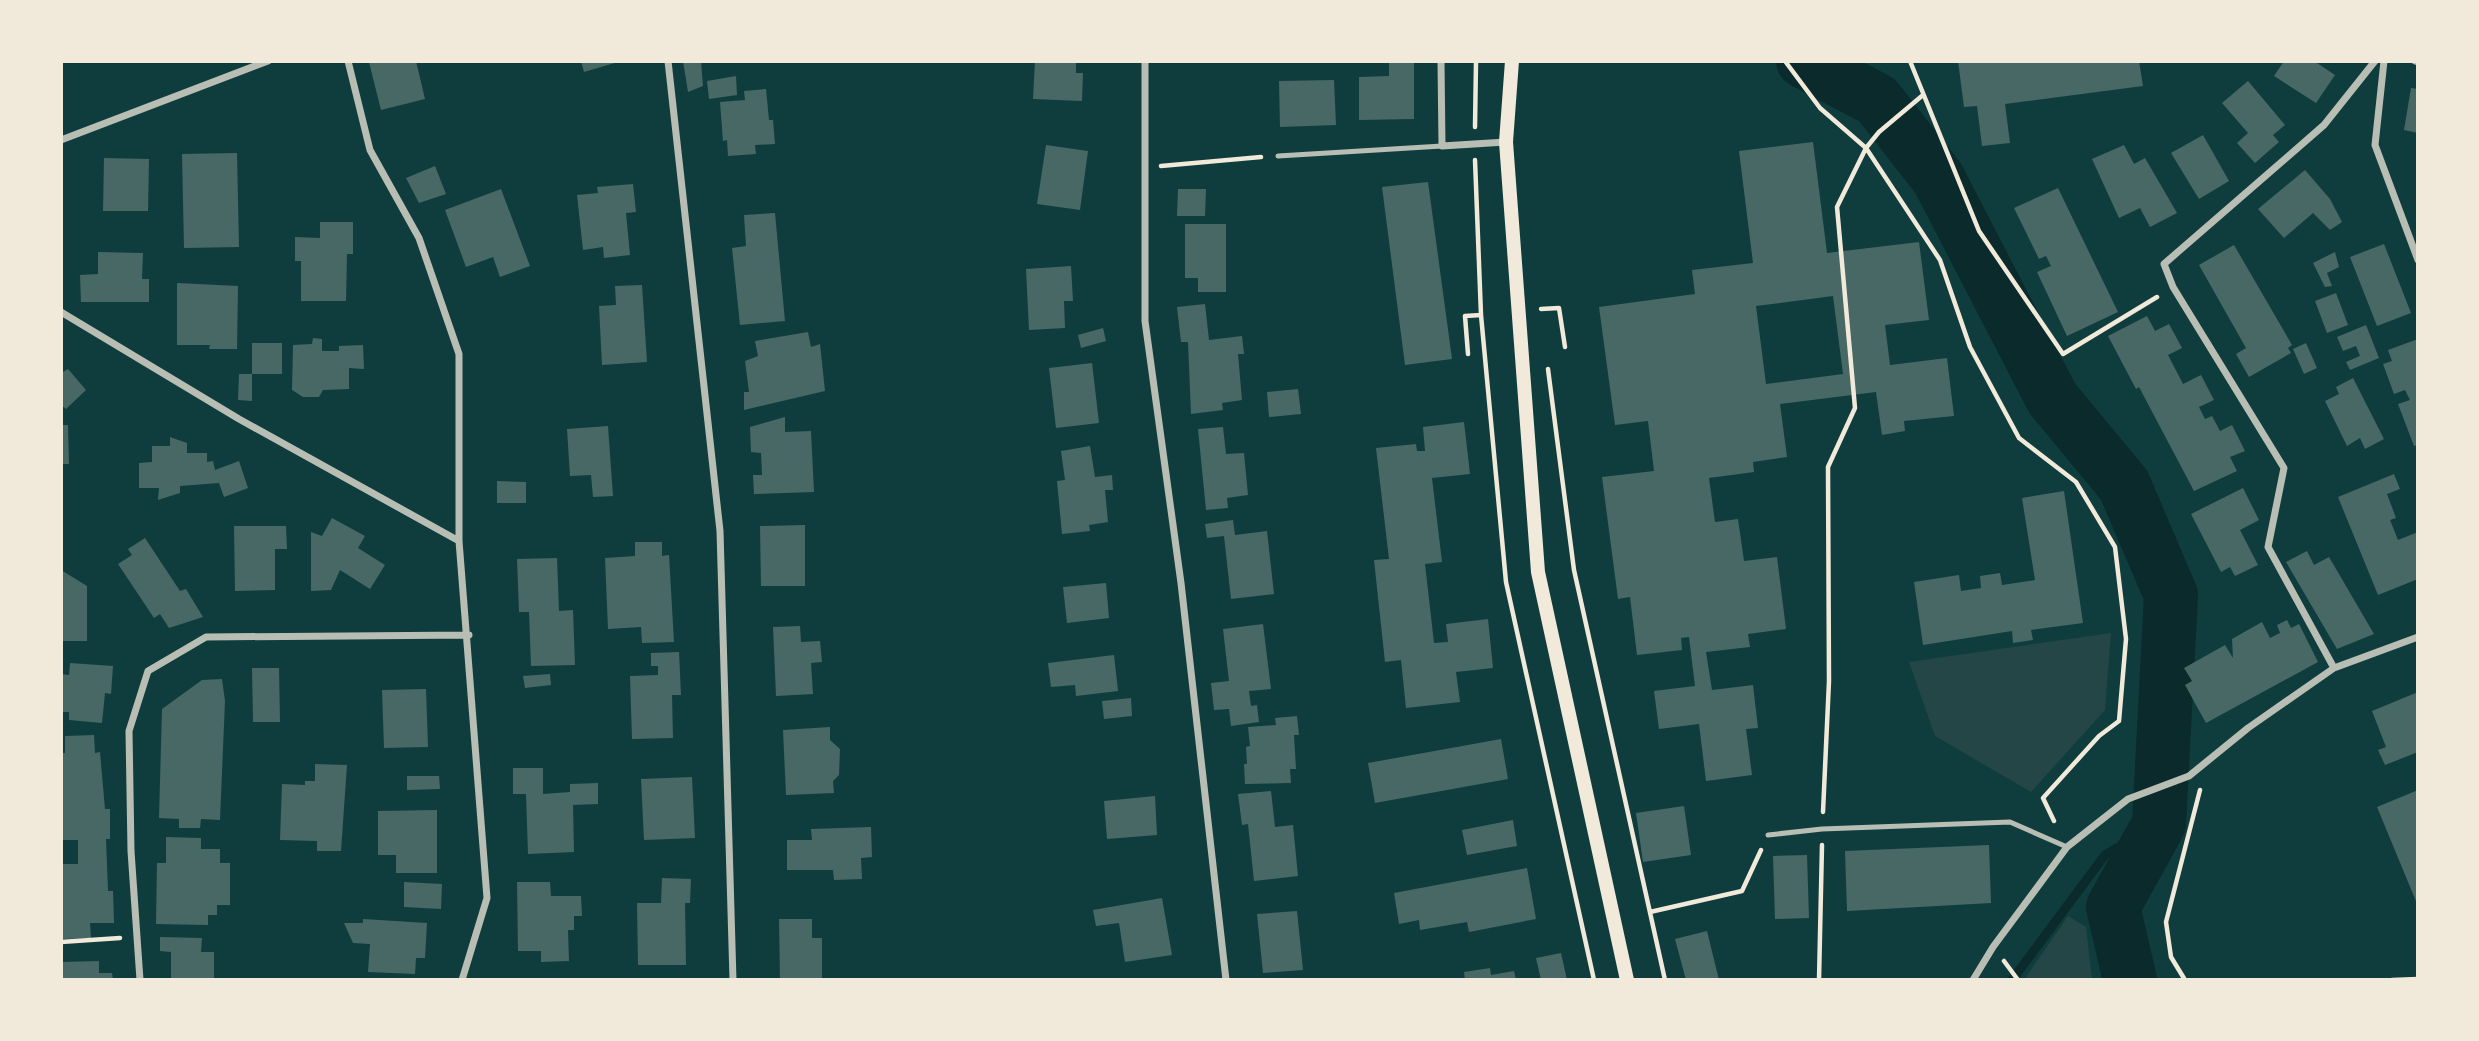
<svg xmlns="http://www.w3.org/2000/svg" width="2479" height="1041" font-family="Quicksand,sans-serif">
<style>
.green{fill:#244646}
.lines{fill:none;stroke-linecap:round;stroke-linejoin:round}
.stream{stroke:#0a2a2b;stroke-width:9}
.river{stroke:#0a2a2b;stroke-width:54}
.building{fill:#486865;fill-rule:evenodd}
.path{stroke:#f1e9da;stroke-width:4.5}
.service{stroke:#b8beb3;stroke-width:5}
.minor{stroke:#b8beb3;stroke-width:7}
.secondary{stroke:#f1e9da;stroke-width:14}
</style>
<rect width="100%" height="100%" fill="#0f3d3e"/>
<path class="green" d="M2111,633l-6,77 -74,82 -96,-56 -26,-74z
M2068,916l18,11 6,53h-68z"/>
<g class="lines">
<path class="stream" d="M2012,980l93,-125 54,-31"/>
<path class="river" d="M1803,61l74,39 61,78 114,220 72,87 47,110 -12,229 -46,83 17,73"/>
</g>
<path class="building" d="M416,61l9,38 -44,11 -12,-48z
M581,61h36l1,1 -34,10z
M683,61h18l2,25 -15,6z
M1035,61h41v12h7l-1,28 -49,-2z
M1389,61h25v58l-55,1v-43l30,-1z
M1958,61h181l4,25 -138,18 5,39 -28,3 -5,-40 -13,1z
M2284,61h30l21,14 -19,28 -42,-27z
M736,76l1,19 -28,4 -2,-18z
M1334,80l2,45 -56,2 -1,-46z
M2248,81l37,44 -12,10 6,7 -24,21 -18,-20 11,-10 -26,-30z
M2411,88l7,1v44l-14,-3z
M766,89l3,31h4l2,24 -20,1 1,9 -28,2 -1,-16 -4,1 -3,-39 25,-2 -1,-9z
M2203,135l26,46 -30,18 -28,-46z
M1813,142l14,111 92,-11 10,78 -44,5 5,40 57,-7 7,58 -50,5 1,10 -23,4 -6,-43 -96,12 7,53 -34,5 1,10 -45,6 6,44 23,-3 6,42 33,-4 9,72 -38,5 2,13 -44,5 6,38 41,-5 5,43 -12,1 6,46 -46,6 -7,-57 -40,5 -5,-38 41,-5 -6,-49 -8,1 1,12 -45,5 -7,-58 -12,2 -16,-122 52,-6 -6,-50 -33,4 -16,-118 96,-13 -3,-24 61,-7 -14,-112zM1833,296l10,78 -77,10 -10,-78z
M1046,145l42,6 -8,59 -43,-6z
M2124,145l10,19 11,-6 32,55 -27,14 -10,-19 -21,10 -27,-59z
M237,153l2,94 -55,1 -2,-94z
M104,158l45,1 -1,52h-45z
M435,166l11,28 -27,9 -13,-25z
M2305,170l25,29 12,23 -12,8 -17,-17 -29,25 -26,-29z
M1428,182l24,177 -47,6 -23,-178z
M633,184l3,28 -10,1 4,42 -26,3 -1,-11 -20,3 -6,-55 21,-2 -1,-6z
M2058,188l60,124 -51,24 -30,-64 14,-6 -5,-10 -7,3 -25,-51z
M501,189l29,77 -30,11 -7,-20 -27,10 -21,-57z
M1178,189h28l-1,27h-28z
M775,213l10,108 -45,4 -8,-77 14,-2 -2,-31z
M320,222h33v32h-6l-1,47h-45v-40h-6v-24l25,1z
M1185,224h41v68h-28v-14h-13z
M2384,244l27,69 -34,13 -27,-69z
M2234,245l58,100 -4,3 3,5 -42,24 -13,-23 10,-6 -47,-83z
M98,252l45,1 -1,26h7v23h-68l-1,-27 18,-1z
M2335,252l4,15 -12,6 5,13 -7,1 -12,-24z
M1071,266l2,35h-9l1,27 -36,2 -3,-61z
M177,283l61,3 -1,63h-28l1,-4h-33z
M642,285l5,77 -45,3 -3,-59 17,-1 -1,-19z
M2336,293l12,32 -21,8 -12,-32z
M1205,304l4,36 33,-4 2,18h-6l4,46 -20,3 1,7 -32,4 -3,-72h-7l-4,-35z
M2147,316l8,15 14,-7 6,11 7,13 -14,7 15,29 18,-9 13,25 -15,7 6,12 7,-3 8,15 12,-6 13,26 -15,6 7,14 -43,20 -55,-104 -3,2 -28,-53z
M2366,325l13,33 -29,12 -4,-8 14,-6 -4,-10 -13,5 -6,-14z
M1103,328l3,13 -25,7 -3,-13z
M808,332l3,15 9,-3 5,47 -81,19v-18h5l-4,-31 13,-5 -3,-15z
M313,338l9,1v12h17v-5l24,-1 1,24 -15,-1v21l-26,1 -4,7h-16l-11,-7 1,-45 19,-1z
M2418,339v106l-4,1 -16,-42 12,-4 -5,-10 -11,4 -11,-30 9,-3 -4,-11z
M252,343h30v31h-30z
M2306,343l11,25 -13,6 -11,-25z
M1092,363l7,60 -43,5 -7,-60z
M68,369l18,21 -20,19 -5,-4v-32z
M239,374h13v27l-14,-1z
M2353,378l31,61 -19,10 -5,-11 -13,8 -22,-45 14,-7 -3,-7z
M1298,389l3,25 -32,3 -2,-25z
M785,417v15l26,-1 3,61 -60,2 -1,-19h9l-1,-22 -10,-1 -1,-25z
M1464,422l6,52 -38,4 10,84 -17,2 9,79 14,-1 -2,-18 42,-5 5,49 -37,4 4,30 -54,6 -5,-48 -16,2 -11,-102 15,-1 -13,-111 40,-4 1,7h8l-2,-24z
M61,425h7l1,39h-8z
M608,426l5,70 -20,1 -2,-22 -21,1 -3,-47z
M1223,427l3,27 18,-1 4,42 -21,3 1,10 -22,2 -8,-81z
M170,437l17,6v10h20v9l6,-1 2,9 24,-9 9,27 -24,9 -5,-14 -39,3v7l-22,7 1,-12h-20v-25l13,-1v-16h18z
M1090,446l5,31 17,-2 1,15h-8l3,32 -19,3 1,6 -28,3 -5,-53 8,-1 -4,-29z
M2394,474l6,15 -13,5 9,24 -6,2 8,20 20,-8v47l-40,16 -40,-98z
M497,481l29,1v21h-29z
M2243,488l16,32 -19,10 18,35 -23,11 -5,-9 -9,5 -30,-58z
M2064,491l19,132 -52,7 2,10 -20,3 -1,-12 -89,14 -9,-63 45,-7 2,16 20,-3 -1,-12 20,-3 2,12 33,-5 -13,-82z
M332,518l33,18 -7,12 27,17 -15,24 -30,-19 -9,20 -20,1v-59l11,4z
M1233,520l2,15 32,-4 7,63 -43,5 -7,-63 -17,2 -2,-14z
M805,525v61h-44l-1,-60z
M234,526h52l1,23h-12v41l-40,1z
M145,538l35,53 6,-2 17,28 -34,11 -9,-14 -6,4 -36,-54 14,-9 -4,-6z
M635,542h27v14l7,-1 5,87 -32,1 -1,-16 -33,2 -3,-71 30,-2z
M2307,551l7,14 15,-8 45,77 -37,15 -51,-87z
M557,558l2,53 14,-1 2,55 -44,1 -2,-54h-10l-2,-53z
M61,570l26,16v55h-26z
M1106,583l3,35 -42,5 -4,-36z
M2287,620l4,8 8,-4 19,38 -112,61 -21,-38 7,-4 -8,-13 41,-23 8,13 -1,-19 30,-17 8,16 10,-5 -3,-8z
M1263,624l8,65 -22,2 2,15 6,-1 2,17 -28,4 -2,-17 -15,1 -3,-27 18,-2 -6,-52z
M800,626l1,16 19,-1 2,21 -11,1 2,31 -37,2 -3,-69z
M679,652l2,43h-9l1,43 -41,1 -2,-63 28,-1v-9h-7v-13z
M1114,655l4,36 -42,5 -1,-11 -24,2 -3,-24z
M70,663l43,3 -2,28 -6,-1 -3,30 -33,-3v-8h-8v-38l8,1z
M252,668h27l1,54h-27z
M550,674l1,11 -26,3 -2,-12z
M222,679l3,22 -5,119 -19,-1 -1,9h-21v-9l-20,-1 3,-109 40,-29z
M426,689l2,58 -44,1 -2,-58z
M2418,692v60l-33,13 -7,-15 8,-3 -14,-36z
M1131,698l1,18 -28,3 -2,-18z
M1297,716l2,19h-5l2,34h-6l1,14 -46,1 -1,-20h3l-1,-17 4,-1 -2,-19 28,-2 -1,-7z
M830,727v13l10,9 -1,26 -6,6 1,12 -48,2 -3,-65z
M94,735l1,18 5,-1 5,57h5v30h-4l2,52h5l1,32h-24l1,15 -28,1 -2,-75h17v-24h-17v-87h4v-17z
M1501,739l7,40 -133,24 -7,-40z
M315,764l32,1 -6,86h-24v-10l-37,-1 2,-56 23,1v-4h10z
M513,768h30v26l27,-2v-8l28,-1v21l-25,1 1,47 -46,2 -2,-60h-13z
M407,776h32l1,13 -33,1z
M692,777l3,61 -51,2 -3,-61z
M2418,790v116l-41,-99z
M1271,791l4,36 18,-2 5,51 -44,5 -6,-57 -6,1 -4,-31z
M1155,796l2,39 -50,4 -3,-38z
M1684,806l7,49 -48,7 -7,-49z
M437,810v63h-41v-18h-18v-44z
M1513,820l4,26 -50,9 -5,-25z
M871,827l1,30 -11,1 1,21 -28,1 -1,-10h-46v-30h25l-1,-11z
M166,837l35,1v11h19v14h10v42h-13v10h-9v10l-52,-1 1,-61h9z
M1989,845l2,58 -144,8 -2,-60z
M1807,855l2,63 -34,1 -2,-63z
M1527,868l9,51 -67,13 -2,-10 -47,8 -1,-10 -20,4 -5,-31z
M662,878l29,1 -1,24h-5l1,62h-48l-1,-62h24z
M404,882l38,2 -1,25 -37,-2z
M517,882h33l1,14h30l1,20h-8v14h-6l1,31 -28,1v-11h-23z
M1162,898l10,57 -47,7 -6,-39 -23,3 -3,-16z
M1297,911l6,59 -40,3 -6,-59z
M363,919l64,4 -2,35h-9l-1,16 -47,-2 2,-28 -17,-1 -9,-20h19z
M779,919h33v19h10v42h-42z
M1707,931l12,49h-33l-11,-41z
M160,937l42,1 -1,14h13v28h-43v-28l-11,-1z
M1561,953l6,27h-26l-5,-22z
M99,961v12h13l1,7h-52v-18z
M1490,968l1,7 23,-4 2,9h-51l-1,-8z"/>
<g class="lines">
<path class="path" d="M1785,61l35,47 46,40 74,112 30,87 49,91 57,44 39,65 11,92 -7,82 -20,15 -56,62 11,23
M1910,61l69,170 84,123 94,-57
M1475,127l1,-66
M1475,160l6,155 25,267 88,398
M1161,166l100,-9
M1541,309l18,-1 6,39
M1468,354l-3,-38 16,-1
M1548,369l26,201 91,410
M1823,812l6,-131 -1,-214 27,-59 -18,-201 29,-59 13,-16 44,-37
M1650,912l92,-21 19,-41
M61,942l59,-4
M2004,961l14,19
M1819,980l3,-135
M2185,980l-14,-23 -5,-35 34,-132
M2392,980l26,-1"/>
<path class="service" d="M1278,156l164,-10
M1768,835l54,-6 188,-7 57,25"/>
<path class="minor" d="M348,61l22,89 49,88 40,116v187l28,357 -25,82
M668,61l52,470 13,449
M1145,61v260l36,262 45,397
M1441,61l1,85 64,-4
M2384,61l-9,84 43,115
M2415,61l3,1
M61,140l207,-79
M61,312l178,107 220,122
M2334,668l-66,-121 16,-79 -111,-181 -9,-23 160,-139 51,-64
M140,980l-9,-129 -2,-120 19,-60 58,-34 263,-2
M1973,980l20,-33 74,-100 61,-48 61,-23 59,-48 86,-60 84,-31"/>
<path class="secondary" d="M1512,61l-6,81 32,430 89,408"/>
</g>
<rect width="2479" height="1041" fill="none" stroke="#f1e9da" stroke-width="126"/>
</svg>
